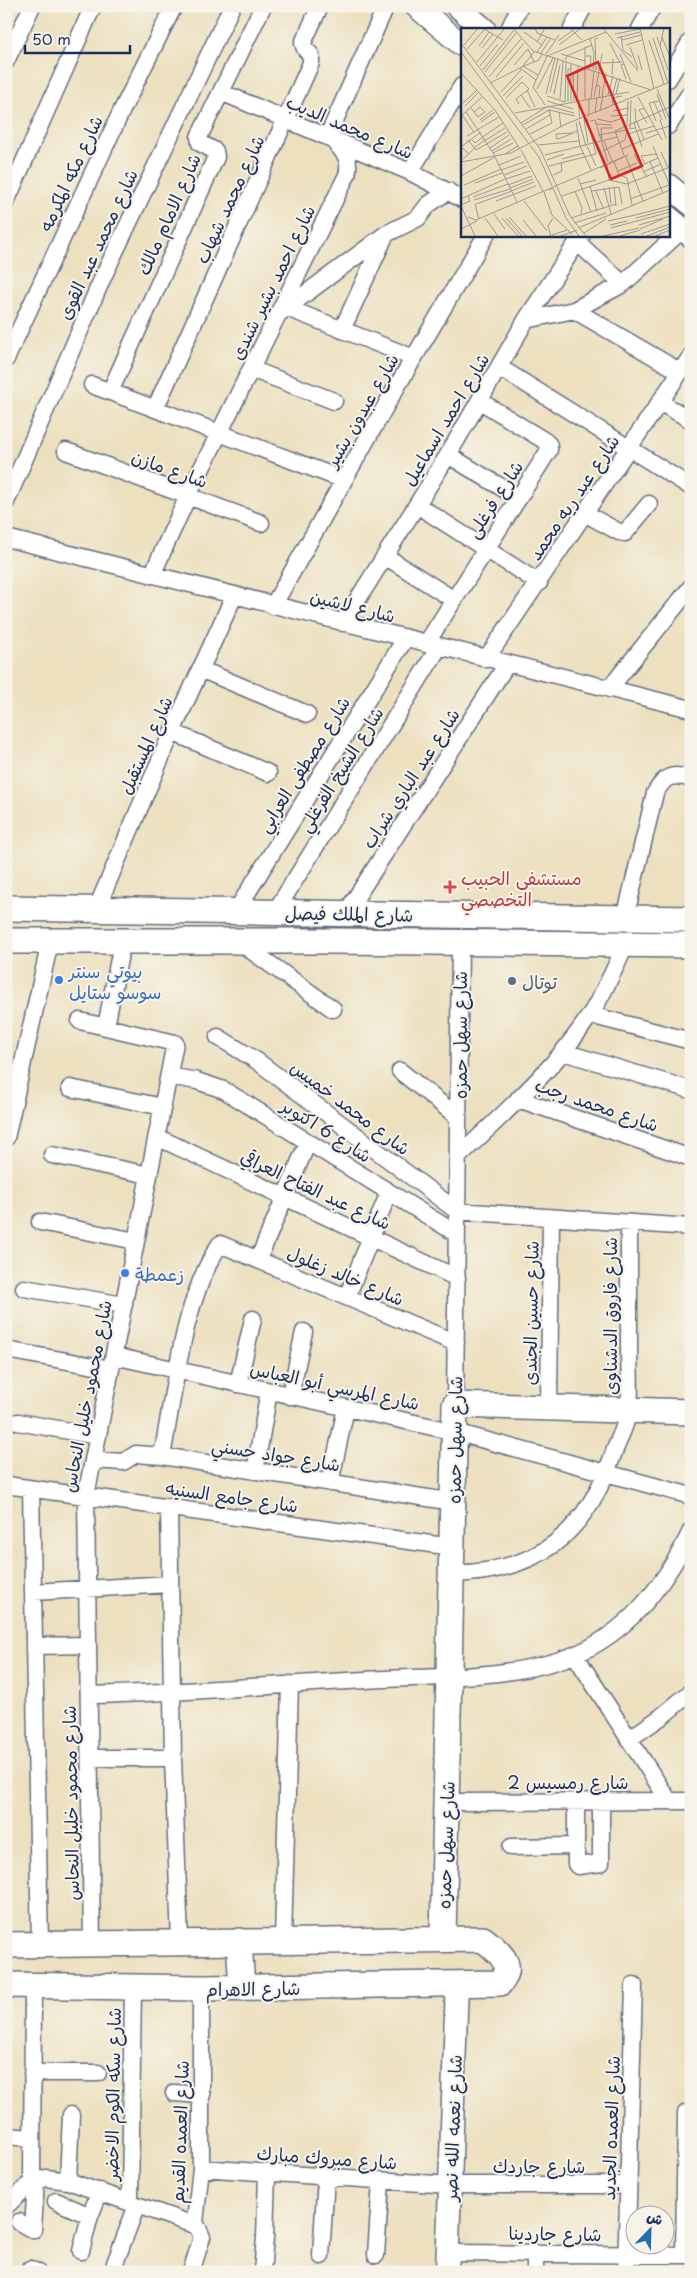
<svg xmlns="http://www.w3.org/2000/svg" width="697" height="2278" font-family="'Playpen Sans','Playpen Sans Arabic',sans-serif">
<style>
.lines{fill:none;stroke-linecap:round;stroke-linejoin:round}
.street-casing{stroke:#646d80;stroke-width:19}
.secondary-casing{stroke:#646d80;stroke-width:25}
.primary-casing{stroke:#646d80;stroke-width:28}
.street{stroke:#fff;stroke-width:16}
.secondary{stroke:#fff;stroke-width:22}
.primary{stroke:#fff;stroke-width:25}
.health-dot{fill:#e0444e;stroke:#f7f3e8;stroke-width:2}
.shop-dot{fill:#3f7fe0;stroke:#f7f3e8;stroke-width:2}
.service-dot{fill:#5c6f8a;stroke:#f7f3e8;stroke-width:2}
.labels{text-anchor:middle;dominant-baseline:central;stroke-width:4;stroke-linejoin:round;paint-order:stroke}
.street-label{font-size:18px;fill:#1b2f5e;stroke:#f7f3e8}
.health-label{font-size:18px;fill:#be3a42;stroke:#f7f3e8;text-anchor:start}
.shop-label{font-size:18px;fill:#366cbe;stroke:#f7f3e8;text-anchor:start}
.service-label{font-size:18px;fill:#4e5e75;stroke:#f7f3e8;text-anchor:start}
.inset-road{fill:none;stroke:#989998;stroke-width:1}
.view{fill:#d62828;fill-opacity:0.15;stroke:#d62828;stroke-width:2.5}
.inset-edge{fill:none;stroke:#1b2f5e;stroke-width:2.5}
</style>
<rect width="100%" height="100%" fill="#f7f3e8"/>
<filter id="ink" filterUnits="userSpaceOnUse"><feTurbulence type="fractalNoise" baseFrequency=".02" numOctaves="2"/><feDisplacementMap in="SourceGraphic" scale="10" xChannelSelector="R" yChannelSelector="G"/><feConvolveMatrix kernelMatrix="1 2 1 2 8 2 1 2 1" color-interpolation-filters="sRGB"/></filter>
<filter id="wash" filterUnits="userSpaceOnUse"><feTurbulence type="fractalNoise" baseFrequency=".0096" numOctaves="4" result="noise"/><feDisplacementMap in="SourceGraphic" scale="20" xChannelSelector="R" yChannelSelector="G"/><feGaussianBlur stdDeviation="1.12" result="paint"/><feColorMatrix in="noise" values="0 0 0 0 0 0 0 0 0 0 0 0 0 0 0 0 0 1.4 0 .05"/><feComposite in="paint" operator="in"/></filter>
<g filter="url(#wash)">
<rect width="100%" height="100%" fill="#ece0bf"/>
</g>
<g filter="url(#ink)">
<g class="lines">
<defs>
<path id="street" d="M509,29l11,-23
M572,29l12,-23
M640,29l13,-23
M6,61l26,-55
M668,79l23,-38
M221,92l189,80 52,27
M668,126l23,-34
M410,172l52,-86
M6,202l87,-196
M577,242l46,42
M287,308l127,50
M574,310l105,61
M281,312l105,-78 32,-16 10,-13 20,-14
M526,320l48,-10 49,-26 60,-55
M342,330l43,-94
M6,359l116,-249 52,-104
M499,367l192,120
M251,369l83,32
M92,385l252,95
M110,392l106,-235 -1,-6 -15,-8 -1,-6 64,-131
M661,403l30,17
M155,409l156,-346v-8l-6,-6 -2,-6 17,-37
M66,451l195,72
M448,455l71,43
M6,502l97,-225 129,-271
M417,505l122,78
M586,514l33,18 6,1 24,-29
M6,538l685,171
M385,556l69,44
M152,575l36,-79 159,-321c5,-19 -6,-24 -16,-38v-8l55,-123
M273,606l116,-206 97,-165
M343,623l105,-168 78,-135 56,-85
M426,644l123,-194v-5l-4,-4 -65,-40
M486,659l205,-303
M200,669l107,45
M609,689l82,-102
M172,732l96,41
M96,910l76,-178 62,-136
M236,911l169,-272
M275,912l164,-265
M346,913l161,-249
M625,918l30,-125c11,-18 15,-19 36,-15
M239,942l94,67
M590,1015l101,26
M80,1021l95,22 -89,453 6,447
M106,1027l16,-84
M218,1037l39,24 200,150 234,16
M563,1052l128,38
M400,1071l58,46
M169,1076l28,5 27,9 233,144
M70,1088l93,19
M518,1099l173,59
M157,1137l300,141
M6,1138l44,-196
M52,1155l97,20
M458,1157c46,-44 97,-88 132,-142 14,-22 25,-47 36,-71
M40,1222l96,19
M258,1260l50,-118
M24,1288l100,17
M347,1297l42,-105
M6,1350l105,19
M114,1356l341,76 236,64
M238,1384l15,-65
M290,1396l14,-64
M455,1405l5,-463
M549,1408l2,-190
M18,1422l80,14
M162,1456c13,-67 20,-155 58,-212l236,99
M93,1460l30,2 13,-8 26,2 291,46
M255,1471l14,-80
M330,1483l16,-75
M6,1485l446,62
M31,1489l9,455
M169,1507l4,251 7,184
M452,1574c87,-2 134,-40 162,-122 5,-13 13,-29 15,-43 2,-20 0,-41 0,-61 0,-42 0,-84 0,-125
M33,1592l137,-8
M34,1646l54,-1
M575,1655l94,146
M89,1695c92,-2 184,-10 276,-15 67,-4 147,0 209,-25 56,-23 92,-72 117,-124
M629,1739l32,-22 30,-25
M90,1758h83
M576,1801v63l2,2 23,-3v-62
M446,1802l245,-1
M511,1847l65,-1
M283,1941l7,-257
M32,2073h66
M174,2093l28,2
M6,2136l25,2
M201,2168l249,17h177
M68,2181l3,-66
M32,2182l14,-4 22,3 129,45
M56,2201l34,15
M130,2202l3,-215
M6,2206l26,-24 1,-196
M19,2222l14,8 3,-50
M81,2251l9,-35 10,-25
M448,2253l243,2
M535,2253v19
M376,2255l5,-74
M684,2255l2,-142
M321,2256l5,-79
M115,2263l22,-58
M27,2272l3,-3 7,3
M191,2272l11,-35 -7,-15 6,-54v-180
M262,2272l3,-34 2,-65
M626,2272l8,-287"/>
<path id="secondary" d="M416,6l46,39
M457,6l27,23
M668,185l23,19
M668,217l23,19
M447,2272l10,-288"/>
<path id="primary" d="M6,908l685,11
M6,941h328l357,4
M443,1938l12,-533 236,7
M239,1941l3,47
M6,1945l477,-6c15,12 33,25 17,44l-299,5 -195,-3"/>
</defs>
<use href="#street" class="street-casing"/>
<use href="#secondary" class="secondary-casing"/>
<use href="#primary" class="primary-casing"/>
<use href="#street" class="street"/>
<use href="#secondary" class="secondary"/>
<use href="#primary" class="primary"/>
</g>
</g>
<path class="health-dot" d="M447.5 879.5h5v5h5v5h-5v5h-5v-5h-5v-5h5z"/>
<g class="shop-dot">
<circle cx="59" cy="980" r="5"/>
<circle cx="125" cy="1273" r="5"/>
</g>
<circle class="service-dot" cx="512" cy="981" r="5"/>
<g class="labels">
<g class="street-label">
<text transform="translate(350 126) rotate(23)">شارع محمد الديب</text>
<text transform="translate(70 173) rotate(-65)">شارع مكه المكرمه</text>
<text transform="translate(229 199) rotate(-65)">شارع محمد شهاب</text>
<text transform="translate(168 214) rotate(-66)">شارع الامام مالك</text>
<text transform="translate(97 244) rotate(-65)">شارع محمد عبد القوى</text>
<text transform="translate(272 282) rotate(-64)">شارع احمد بشير شندى</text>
<text transform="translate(361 410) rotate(-60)">شارع عبدون بشير</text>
<text transform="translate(445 419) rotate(-59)">شارع احمد اسماعيل</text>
<text transform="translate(170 468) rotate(20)">شارع مازن</text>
<text transform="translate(573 497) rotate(-56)">شارع عبد ريه محمد</text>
<text transform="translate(494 499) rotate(-57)">شارع فرغلى</text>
<text transform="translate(353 605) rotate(14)">شارع لاشين</text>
<text transform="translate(145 745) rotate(-66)">شارع المستقبل</text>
<text transform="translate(303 764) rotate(-58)">شارع مصطفى العرابي</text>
<text transform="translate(340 769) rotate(-58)">شارع الشيخ الفرغلي</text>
<text transform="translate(410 778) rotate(-57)">شارع عبد الباري شراب</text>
<text transform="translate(349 913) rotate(1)">شارع الملك فيصل</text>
<text transform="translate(459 1035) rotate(-90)">شارع سهل حمزه</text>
<text transform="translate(597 1104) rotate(19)">شارع محمد رجب</text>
<text transform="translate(351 1107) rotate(37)">شارع محمد خميس</text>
<text transform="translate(327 1130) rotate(32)">شارع 6 اكتوبر</text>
<text transform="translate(316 1189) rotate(25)">شارع عبد الفتاح العراقي</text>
<text transform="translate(346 1275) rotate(23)">شارع خالد زغلول</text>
<text transform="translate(530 1313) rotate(-89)">شارع حسين الجندى</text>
<text transform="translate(609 1316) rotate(-90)">شارع فاروق الدشناوى</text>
<text transform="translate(335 1385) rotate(12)">شارع المرسي أبو العباس</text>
<text transform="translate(86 1396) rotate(-79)">شارع محمود خليل النحاس</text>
<text transform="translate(454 1440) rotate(-89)">شارع سهل حمزه</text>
<text transform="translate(276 1454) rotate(9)">شارع جواد حسني</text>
<text transform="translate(232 1496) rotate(8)">شارع جامع السنيه</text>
<text x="568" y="1781">شارع رمسيس 2</text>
<text transform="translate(70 1803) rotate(-91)">شارع محمود خليل النحاس</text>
<text transform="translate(445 1845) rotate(-88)">شارع سهل حمزه</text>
<text transform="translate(253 1988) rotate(-1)">شارع الاهرام</text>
<text transform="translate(112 2094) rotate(-89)">شارع سكه الكوم الاخضر</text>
<text transform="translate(452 2128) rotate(-88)">شارع نعمه الله نصر</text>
<text transform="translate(610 2128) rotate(-88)">شارع العمده الجديد</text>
<text transform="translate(179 2132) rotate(-88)">شارع العمده القديم</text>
<text transform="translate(327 2157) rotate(4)">شارع مبروك مبارك</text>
<text x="539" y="2165">شارع جاردك</text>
<text transform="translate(555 2233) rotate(1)">شارع جاردينا</text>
</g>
<g class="health-label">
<text x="461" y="877">مستشفى الحبيب<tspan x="461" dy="21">التخصصي</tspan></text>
</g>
<g class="shop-label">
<text x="69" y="970">بيوتي سنتر<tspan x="69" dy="21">سوسو ستايل</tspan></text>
<text x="135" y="1273">زعمطة</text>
</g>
<g class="service-label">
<text x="522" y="981">توتال</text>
</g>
</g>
<g transform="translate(461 28)">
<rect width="209" height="209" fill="#ece0bf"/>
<path class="inset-road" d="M52,0l20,23 118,39M74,0l2,5 18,7M142,0l35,43M179,0l14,61M23,1l19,11M110,1l11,11M63,4l18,13M154,6l25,-5M160,8l2,14 9,7M196,9l11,33M201,9l8,20M156,10l23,-6M192,10l15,45M129,11l4,14 -1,16M161,12l19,-5M188,12l15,44M97,13l18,-13M76,14l8,-14M0,15l79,106 30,67 16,20M149,15l10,20M3,17l14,-17M98,17l22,-17M165,17l16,-5M18,18l10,-14M199,18l4,-18M169,19l8,22M21,20l11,-14M6,21l17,-19M0,24l68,92M76,24l10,-15M80,25l10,-15M85,26l13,-19M100,26l24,7M159,26l11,28M177,27l4,15M124,28h6l-1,12M104,32l2,-4 25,-11M16,34l28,-34M141,35l20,-1M163,36l-3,1 5,14M53,37l14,-16 6,13M19,38l18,-22M62,38l15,9M63,38l15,-6 3,-6M59,40l16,12M22,42l31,-40M135,42l-1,-31 3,-1M138,43l3,-17M24,44l31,-39M112,44l1,29M0,45l34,37 25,39M151,47l1,-16M28,49l32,-38M35,49l28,-34M29,55l32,-16 12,-15M135,57l4,1 -1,11M76,61l16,-31M196,61l12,29M66,62l8,17M40,64l20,-22M89,64l8,-33M85,66l9,-36M93,66l6,-29M152,66l4,-16M155,66l4,-16M196,66l9,25M60,67l9,13M147,67l5,-19M42,68l20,-20M86,68l18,6 1,-40M141,68l4,-23M133,69l5,-25M177,69l24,43M45,70l16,-16 7,7 -13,10 3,5M130,70l3,-27M99,71l3,-38M124,71v-52M116,72l1,-35M117,72l2,19M170,72l-1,29 5,-1M86,73l26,8M110,73v-37M107,74v-33h3M193,74l8,18M2,75l13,-12M84,77l-12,-18 14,-31 59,-24M152,77l-1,-7 10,-2M4,78l13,-13M87,78l26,7M10,80l7,9 7,-5 -5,-5 -6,5M174,80l1,15M183,80l-5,2 8,13M139,83l3,-15M152,83l16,-3M5,84l29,44M98,84l2,15M54,85l114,-21M134,85l2,-16M1,87l12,17M128,87v-17M0,88l21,-19M150,88l16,-1M123,91l4,24M136,91l14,3 12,-4 4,12 -2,10 -22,11M19,92l13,-10M199,92l6,18M118,93l7,25M129,93l5,-1 13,42M195,93l-7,-18 10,-2M20,94l14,-10M115,94l4,24 11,24M176,94l7,17M60,95l27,-17M173,95l8,24M135,96l16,1M166,96l1,-23M62,97l26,-15 26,6M65,101l24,-14M112,105l-17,1 1,5 4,-1 12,-5 4,-2M185,105l24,-7M69,106l22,-11 -3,-14M167,106l26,-8M137,107l29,-5M6,108l32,-19M23,108l19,-13M141,111l-1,-11h12M7,112l8,10 31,-18M11,112l3,3 9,-7M25,112l19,-12M143,113l8,20M136,115l9,20M69,117l9,12 13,29M77,117l41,-4M126,118l9,20M192,118l17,40M13,120l12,-9M29,120l19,-13M161,121l36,-15M60,122l22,41M31,123l19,-12M200,124l7,16M32,125l20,-10M8,126l-8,-7 20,-15M44,126l13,-8M173,126l13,23M84,127l72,-18M163,127l-9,-24 55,-24M165,129l17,44M2,131l12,-11M101,131l22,-6M86,132l17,-6M0,134l50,-9 55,-29 104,-42M153,134l5,13 8,3 5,27M189,134l13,31M184,136l-4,-8 15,-2M38,137l22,-9M146,137l2,15M88,138l47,-12 -9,-36M40,142l23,-8M170,142l27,-12M157,143l19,-8M182,144l18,-8M43,147l23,-9M92,147l9,-4 -1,-9M0,148l34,-19 22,45M117,150l13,34M45,151l24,-8M148,152l18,4 43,-17M14,155l27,-10M119,156l16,-4M3,157l37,-16M47,157l24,-9M129,158l7,25M148,159l2,17M153,159l2,19M158,159l3,17M49,160l23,-9M143,160l7,26M88,162l4,-2 13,30 13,18M134,162l9,19M50,163l23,-9M114,163l7,17 -1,6M130,163l28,-4M83,164l8,23 20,19M101,168l47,-16M12,169l35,-13M0,171l44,-20M169,171l39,-14M13,172l36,-11M35,173l40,-15M63,173l23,30M14,176l4,15M15,176l36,-13M0,177l9,-4 -2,-5M0,178l14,30M33,186l11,15M174,187l35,-9M7,189l8,3 152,-65 -28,13M48,189l17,19M24,190l13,18M41,190l16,18M45,190l16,18M110,190l45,-14M175,190l34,-9M62,192l13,16M147,193l27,-6M113,195l32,-10M149,197l17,-4M178,197l31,-9M117,200l92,-38M150,200l59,-16M0,201l16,-8M179,201l23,-10M123,205l22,-14M180,206l29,-10M91,207l15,-5M90,208l-3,-10 5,-8M100,208l16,-6M142,208l36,-8M159,208l20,-6M186,208l23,-9M194,208l15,-6"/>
<path class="view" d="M137,34l44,104 -31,13 -44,-103z"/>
<rect width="209" height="209" class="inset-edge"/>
</g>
<rect width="697" height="2278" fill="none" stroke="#f7f3e8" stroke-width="25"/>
<g transform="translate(650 2230) rotate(23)"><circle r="24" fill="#f7f3e8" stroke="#9fa5b1"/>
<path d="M0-4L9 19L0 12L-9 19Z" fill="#1f6fb2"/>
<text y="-8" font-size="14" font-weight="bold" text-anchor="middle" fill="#1b2f5e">ش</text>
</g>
<path d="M25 45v8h105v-8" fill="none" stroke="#1b2f5e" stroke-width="2.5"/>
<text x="32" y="45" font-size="15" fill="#1b2f5e" stroke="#f7f3e8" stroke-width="4" paint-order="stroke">50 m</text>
</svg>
